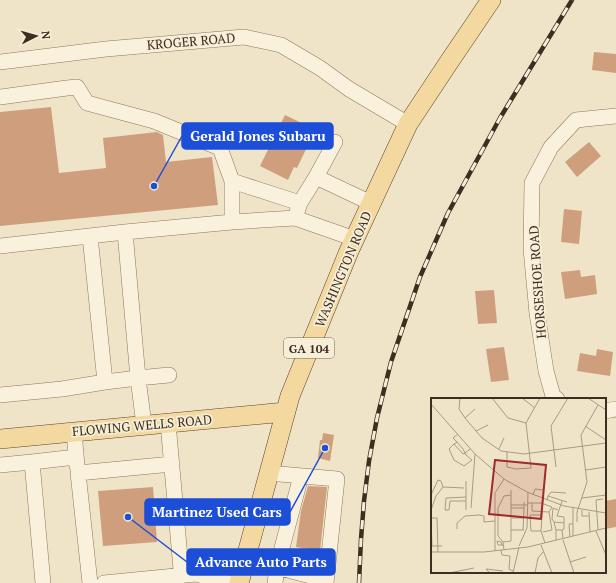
<svg xmlns="http://www.w3.org/2000/svg" width="616" height="583" font-family="'PT Serif',serif">
<style>
.building{fill:#cf9f7d}
.lines{fill:none;stroke-linecap:round;stroke-linejoin:round}
.minor-casing{stroke:#8d765c;stroke-width:16}
.major-casing{stroke:#5b4430;stroke-width:20}
.minor{stroke:#faf1dc;stroke-width:15}
.major{stroke:#f3d9a0;stroke-width:19}
.rail-casing{stroke:#3d2e20;stroke-width:4.5}
.rail{stroke:#f7eed8;stroke-width:3;stroke-dasharray:9;stroke-linecap:butt}
.labels{text-anchor:middle;dominant-baseline:central;stroke-width:3.5;stroke-linejoin:round;paint-order:stroke}
.shield{fill:#f7eed8;stroke:#756857;stroke-width:1}
.shield-label{font-size:12px;font-weight:bold;fill:#3d2e20}
.street-label{font-size:13px;fill:#3d2e20;stroke:#f7eed8}
.inset-road{fill:none;stroke:#a89b85;stroke-width:1}
.view{fill:#9e2a2b;fill-opacity:0.15;stroke:#9e2a2b;stroke-width:2}
.inset-edge{fill:none;stroke:#3d2e20;stroke-width:2}
.leader{fill:none;stroke:#1d4ed8;stroke-width:1.5}
.callout-dot{fill:#1d4ed8;stroke:#f7eed8;stroke-width:1.5}
.callout{fill:#1d4ed8;stroke:#1d4ed8;stroke-width:1.5}
.callout-label{font-size:14px;text-anchor:middle;font-weight:bold;fill:#fff}
</style>
<rect width="100%" height="100%" fill="#f0e4c8"/>
<path class="building" d="M594,52l22,2v19l-24,-3z
M51,107l8,66 47,-5 -3,-30 54,-6 6,3 3,27 46,-5 6,48 -218,21v-114z
M285,115l27,13 -7,13 4,2 -12,25 -3,-1 -6,13 -28,-14z
M589,142l12,14 -24,21 -12,-15z
M564,209l18,2 -3,33 -18,-2z
M580,270l1,7 14,-2 2,19 -32,5 -4,-27z
M494,290l3,33 -19,1 -3,-33z
M504,347l5,33 -18,2 -5,-33z
M597,349l16,3 -3,24 -33,-5 3,-18 16,3z
M323,433l11,2 -4,26 -12,-3 2,-18h2z
M308,486l19,1 -7,64 -24,-4 5,-36z
M153,487l4,55 -54,4 -5,-55z
M616,499v28l-11,2v-28z"/>
<g class="lines">
<defs>
<path id="minor" d="M0,62l106,-13 138,-12 37,8 39,23 29,21 59,35
M0,97l67,-9 10,-1 10,16 67,18 66,27 12,33v41
M335,142l-19,35 55,26
M316,177l-16,26 -5,15 60,21
M232,181l68,22
M90,236l15,146 33,-4 6,47
M0,246l125,-14
M169,375l-31,3 -13,-146 107,-10 63,-4
M0,395l62,-6 43,-7
M557,399l-4,-3 -7,-25 -9,-58 -6,-64 1,-66 19,-36 25,-27 40,-4
M605,411l11,-2
M168,423l13,146 -5,14
M74,432l3,34
M32,462l44,-5
M0,465l32,-3 11,121
M268,473l69,6 -11,104
M245,559l81,21
M90,583l-12,-110 94,-9
M104,583l92,-9 34,9
M275,583l2,-16 24,-91"/>
<path id="major" d="M0,439l285,-27
M239,583l51,-187 59,-145 59,-127 39,-59 44,-65"/>
</defs>
<use href="#minor" class="minor-casing"/>
<use href="#major" class="major-casing"/>
<use href="#minor" class="minor"/>
<use href="#major" class="major"/>
<defs>
<path id="rail" d="M359,583l2,-44 3,-38 5,-40 8,-43 14,-56 29,-85 28,-64 52,-95 72,-118"/>
</defs>
<use href="#rail" class="rail-casing"/>
<use href="#rail" class="rail"/>
</g>
<g class="labels">
<rect class="shield" x="284" y="338" width="50" height="20" rx="3"/>
<g class="shield-label">
<text x="309" y="348">GA 104</text>
</g>
<g class="street-label">
<text transform="translate(191 41) rotate(-5)">KROGER ROAD</text>
<text transform="translate(343 269) rotate(-67)">WASHINGTON ROAD</text>
<text transform="translate(537 282) rotate(-94)">HORSESHOE ROAD</text>
<text transform="translate(142 425) rotate(-5)">FLOWING WELLS ROAD</text>
</g>
</g>
<g transform="translate(431 398)">
<rect width="175" height="175" fill="#f0e4c8"/>
<path class="inset-road" d="M29,0l-1,11 6,9 17,20 19,13 23,3 82,-11M61,0l16,20 18,5M91,0l13,10M157,0l18,12M0,6l44,50 29,25 23,13 37,14 42,7M34,20l10,-9M154,28l21,14M45,33l12,-6M26,44l-4,-4 5,-4M23,46l3,-2 6,7 3,6 6,5 -8,6 -10,-6 -5,-11 5,-5 9,10 2,-1 5,-4M68,51l5,-11M76,54v15l9,2 15,-1 -5,-45 14,-25M125,69l-5,-41 17,-28M155,72l20,-3M35,83v29M12,89l21,1M80,92v15h13v-3M0,97l7,-15 3,1 2,6M102,97l2,-6 8,1M117,98l3,-4 15,1M112,100l-2,33 4,12M151,100l24,-3M116,102l1,-4 19,6M35,103h-16l-1,9h-4l1,-12 20,-1M131,103l-5,15 7,1v6M97,105h13l11,4 -3,5 -17,-1v-8M40,110l4,-54M80,110h13v-3h4M142,110v28M0,112l5,-14 7,-9M151,112v6h7M158,114l1,20M0,120h6l1,34M80,120h13M0,122l1,26h10M123,124l-2,-3 1,-11 5,2M146,124v-10l10,-30 -6,-47 17,-30M26,131v-6l8,-7 14,-1 5,1v6l11,-1M80,132h13M92,132l1,-22M125,132l-2,-8 10,1v6l-2,1M167,132l-2,-30 7,-1M110,133h-10l-1,-16h12M165,133l10,24M112,134l9,-2 -3,-18M139,139l-1,-13h4M125,142v-10h6l1,9M132,142l11,33M72,144l-5,-6v-28l6,-12 7,-1M71,147l-1,-3 -4,-1 1,4h5M110,147l11,28M88,148l8,-18 1,-36M70,152l1,5 8,1 -1,13 4,2M73,152l-1,-8 8,-1v-36M64,153v-58l9,-14M0,154h53l44,-5 78,-19M139,164l16,-5M18,175l25,-5M59,175l-4,-4 17,2M82,175l6,-26M104,175l3,-15 5,-6"/>
<path class="view" d="M64,62l51,5 -5,54 -52,-5z"/>
<rect width="175" height="175" class="inset-edge"/>
</g>
<path class="leader" d="M154 186L182 136M325 448L290 512M128 517L187 562"/>
<g class="callout-dot">
<circle cx="154" cy="186" r="4"/>
<circle cx="325" cy="448" r="4"/>
<circle cx="128" cy="517" r="4"/>
</g>
<g class="callout">
<rect x="182" y="123" width="151" height="26" rx="4"/>
<rect x="145" y="499" width="145" height="26" rx="4"/>
<rect x="187" y="549" width="148" height="26" rx="4"/>
</g>
<g class="callout-label">
<text x="258" y="141">Gerald Jones Subaru</text>
<text x="217" y="517">Martinez Used Cars</text>
<text x="261" y="567">Advance Auto Parts</text>
</g>
<g transform="translate(36 36) rotate(84)" stroke="#f7eed8" stroke-width="3" paint-order="stroke">
<path d="M0-3L7 15L0 10L-7 15Z" fill="#3d2e20"/>
<text y="-6" font-size="11" font-weight="bold" text-anchor="middle" fill="#3d2e20">N</text>
</g>
</svg>
